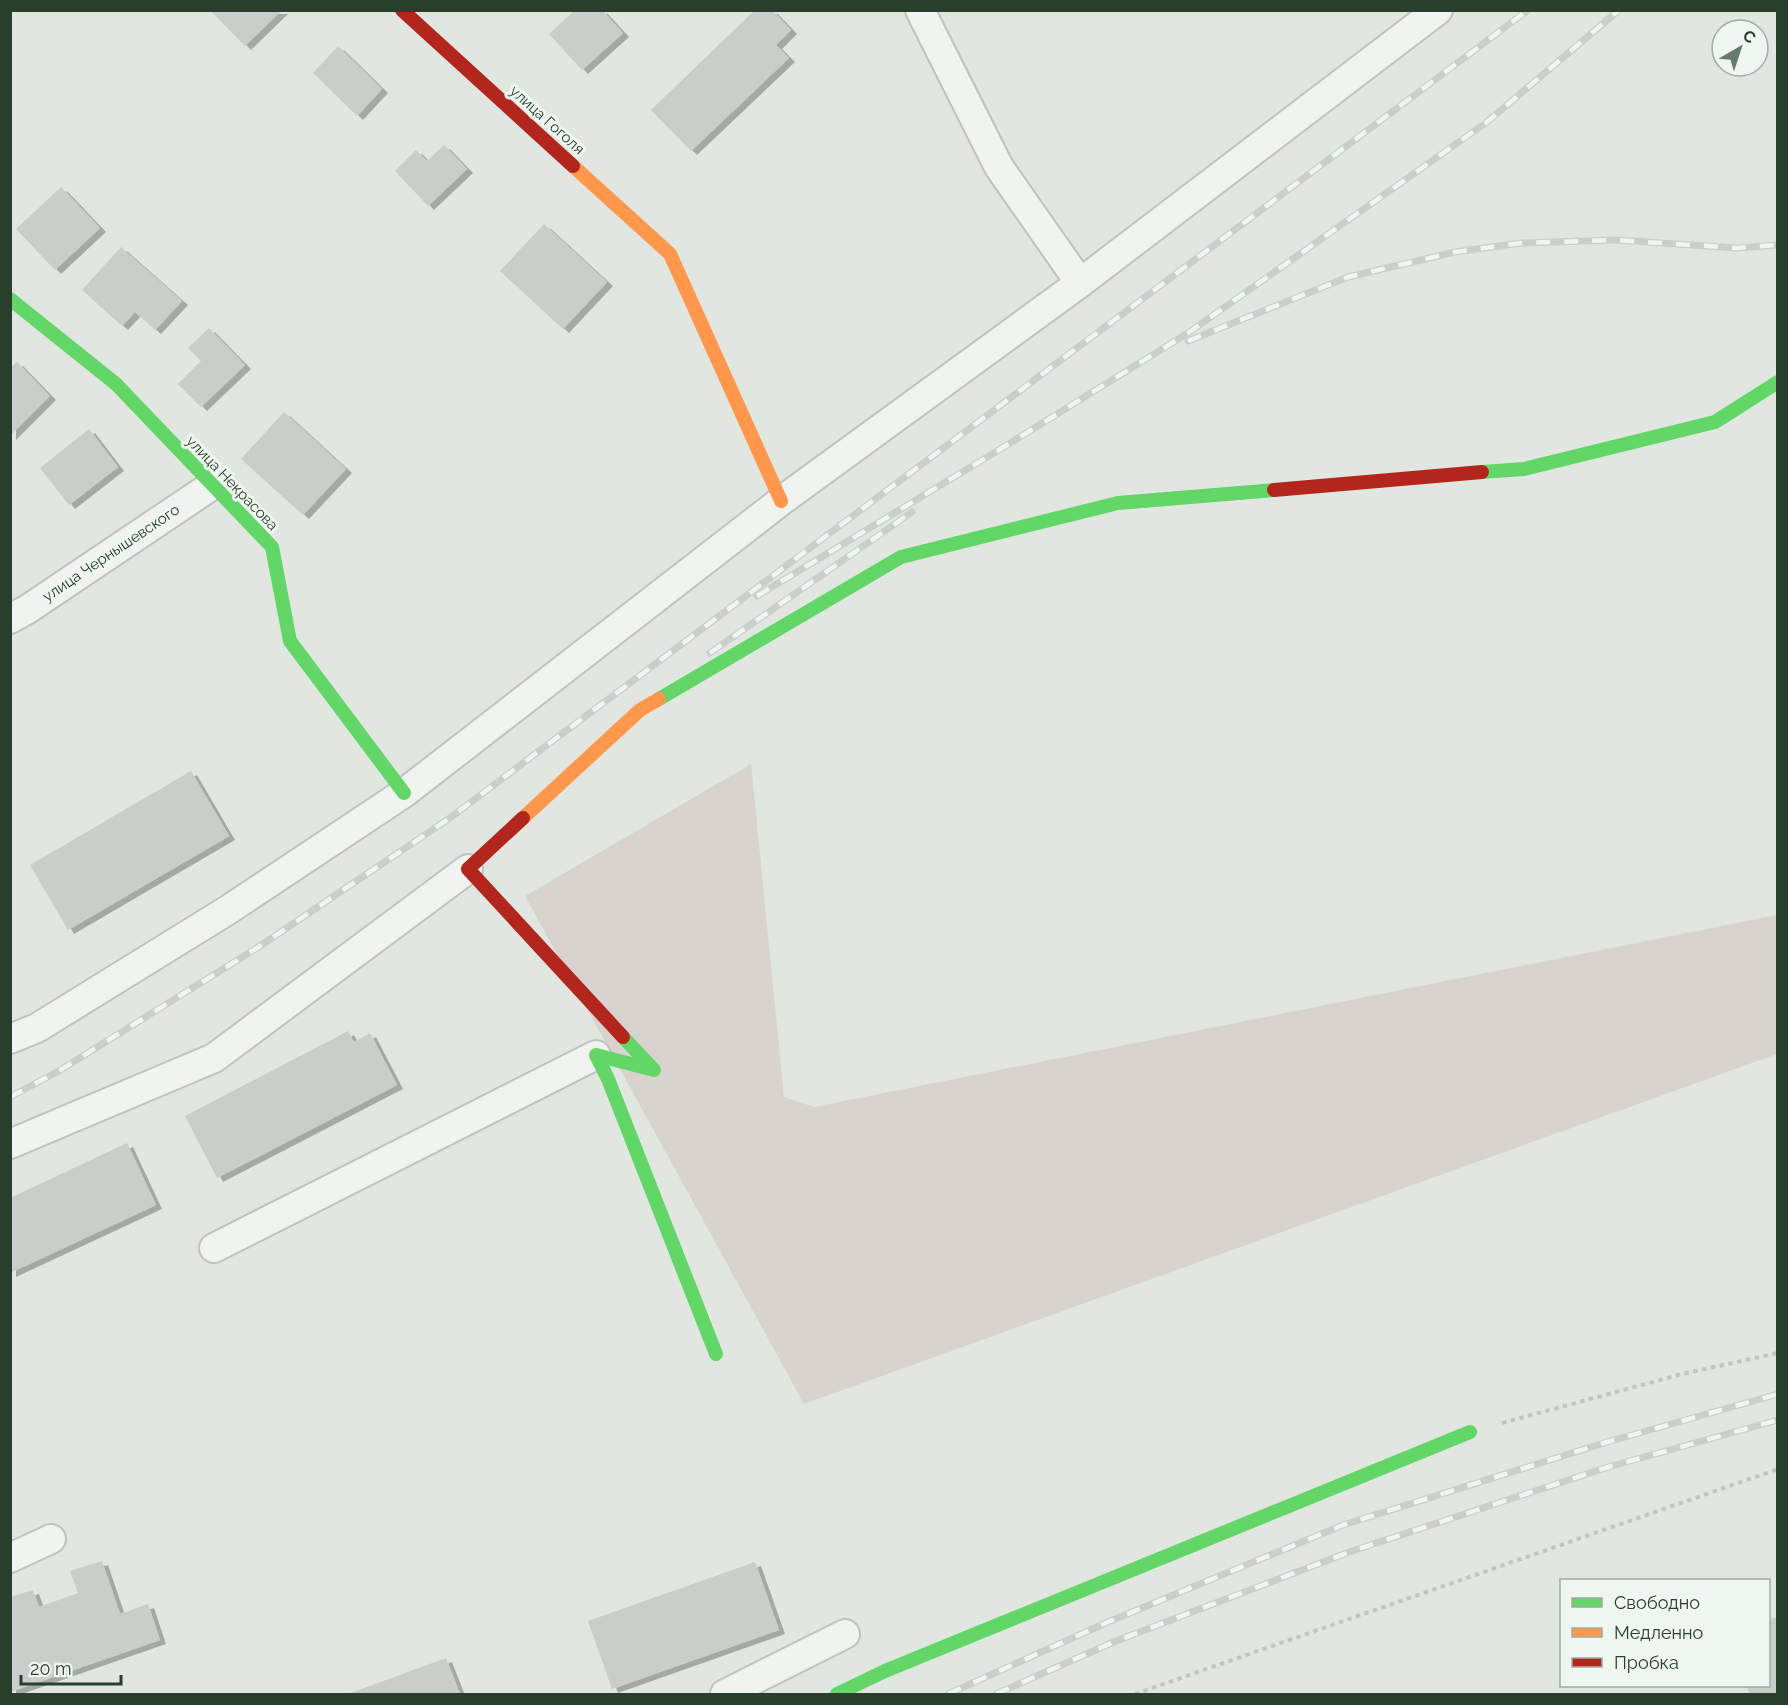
<svg xmlns="http://www.w3.org/2000/svg" width="1788" height="1705" font-family="Raleway,sans-serif">
<style>
.green{fill:#d9d3cf}
.building{fill:#caceca;filter:url(#shadow)}
.lines{fill:none;stroke-linecap:round;stroke-linejoin:round}
.street-casing{stroke:#bfc4bf;stroke-width:32}
.path{stroke:#c1c6c1;stroke-width:4;stroke-dasharray:4.5 4.5;stroke-linecap:butt}
.street{stroke:#f1f3f1;stroke-width:28}
.fast{stroke:#63d668;stroke-width:14}
.slow{stroke:#ff974d;stroke-width:14}
.jam{stroke:#b3261e;stroke-width:14}
.rail-casing{stroke:#cacfcb;stroke-width:7}
.rail{stroke:#eff6ef;stroke-width:4.5;stroke-dasharray:14;stroke-linecap:butt}
.labels{text-anchor:middle;dominant-baseline:central;stroke-width:6;stroke-linejoin:round;paint-order:stroke}
.street-label{font-size:15px;fill:#283f2b;stroke:#eff6ef}
</style>
<defs>
<filter id="shadow"><feDropShadow dx="6" dy="4" stdDeviation="0" flood-color="#0004"/></filter>
</defs>
<rect width="100%" height="100%" fill="#e1e6e1"/>
<path class="green" d="M751,764l33,333 30,10 963,-192v139l-973,350 -279,-508z"/>
<path class="building" d="M210,10h72l-37,36z
M575,10h27l21,23 -41,37 -33,-36z
M755,10h17l19,20 -15,15 13,13 -98,93 -40,-41z
M338,46l44,43 -25,27 -44,-43z
M444,145l23,24 -39,37 -33,-35 21,-21 11,11z
M61,187l39,41 -45,42 -39,-41z
M544,224l63,58 -44,47 -63,-58z
M121,247l61,54 -27,29 -20,-18 -13,14 -40,-36z
M209,328l36,37 -44,42 -23,-23 23,-23 -13,-13z
M17,362l33,34 -40,40v-68z
M284,412l62,57 -43,46 -62,-56z
M89,429l29,38 -49,38 -29,-37z
M191,771l38,65 -161,94 -38,-65z
M348,1031l6,11 16,-9 27,52 -180,93 -32,-62z
M127,1143l29,62 -146,68v-75z
M102,1561l18,53 28,-10 12,36 -150,52v-95l23,-7 6,17 39,-14 -8,-22z
M755,1562l24,68 -167,59 -24,-68z
M1778,1617v76l-28,1 -4,-8h22v-66z
M446,1658l14,36h-112z"/>
<g class="lines">
<defs>
<path id="street" d="M920,10l79,157 81,116
M10,619l18,-10 183,-123
M10,1039l27,-11 191,-118 176,-117 377,-292 299,-218 358,-273
M10,1144l204,-86 254,-189
M214,1248l382,-193
M10,1558l41,-19
M725,1694l120,-60"/>
</defs>
<use href="#street" class="street-casing"/>
<path class="path" d="M1502,1423l180,-49 96,-21
M1135,1694l643,-225"/>
<use href="#street" class="street"/>
<path class="fast" d="M10,299l106,85 156,163 18,94 114,152
M1482,472l42,-3 191,-47 63,-40
M659,699l242,-142 217,-54 156,-13
M623,1037l31,33 -58,-15 12,24 108,275
M837,1694l48,-23 585,-239"/>
<path class="slow" d="M573,166l97,88 111,247
M523,818l117,-108 19,-11"/>
<path class="jam" d="M402,10l171,156
M1274,490l208,-18
M523,818l-55,51 155,168"/>
<defs>
<path id="rail" d="M1188,341l160,-64 107,-25 66,-9 95,-3 120,8 42,-3
M757,596l250,-151 181,-112 299,-211 132,-112
M710,653l202,-141
M10,1097l47,-25 200,-124 190,-128 1081,-810
M948,1694l160,-72 235,-97 264,-83 171,-48
M996,1694l120,-53 236,-90 256,-84 170,-47"/>
</defs>
<use href="#rail" class="rail-casing"/>
<use href="#rail" class="rail"/>
</g>
<g class="labels">
<g class="street-label">
<text transform="translate(547 120) rotate(42)">улица Гоголя</text>
<text transform="translate(232 483) rotate(46)">улица Некрасова</text>
<text transform="translate(111 553) rotate(-34)">улица Чернышевского</text>
</g>
</g>
<rect width="1788" height="1705" fill="none" stroke="#283f2b" stroke-width="24"/>
<rect x="1560" y="1579" width="210" height="108" fill="#eff6ef" stroke="#9fada1" stroke-width="1.5"/>
<rect x="1572" y="1598" width="30" height="9" fill="#63d668" stroke="#9fada1" stroke-width="1.5"/>
<text x="1614" y="1609" font-size="18" fill="#283f2b">Свободно</text>
<rect x="1572" y="1628" width="30" height="9" fill="#ff974d" stroke="#9fada1" stroke-width="1.5"/>
<text x="1614" y="1639" font-size="18" fill="#283f2b">Медленно</text>
<rect x="1572" y="1658" width="30" height="9" fill="#b3261e" stroke="#9fada1" stroke-width="1.5"/>
<text x="1614" y="1669" font-size="18" fill="#283f2b">Пробка</text>
<g transform="translate(1740 48) rotate(39)"><circle r="28" fill="#eff6ef" stroke="#9fada1" stroke-width="1.5"/>
<path d="M0-4.5L10 22L0 15L-10 22Z" fill="#69796b"/>
<text y="-9" font-size="16" font-weight="bold" text-anchor="middle" fill="#283f2b">С</text>
</g>
<path d="M21 1675v9h100v-9" fill="none" stroke="#283f2b" stroke-width="3"/>
<text x="30" y="1675" font-size="18" fill="#283f2b" stroke="#eff6ef" stroke-width="4.5" paint-order="stroke">20 m</text>
</svg>
